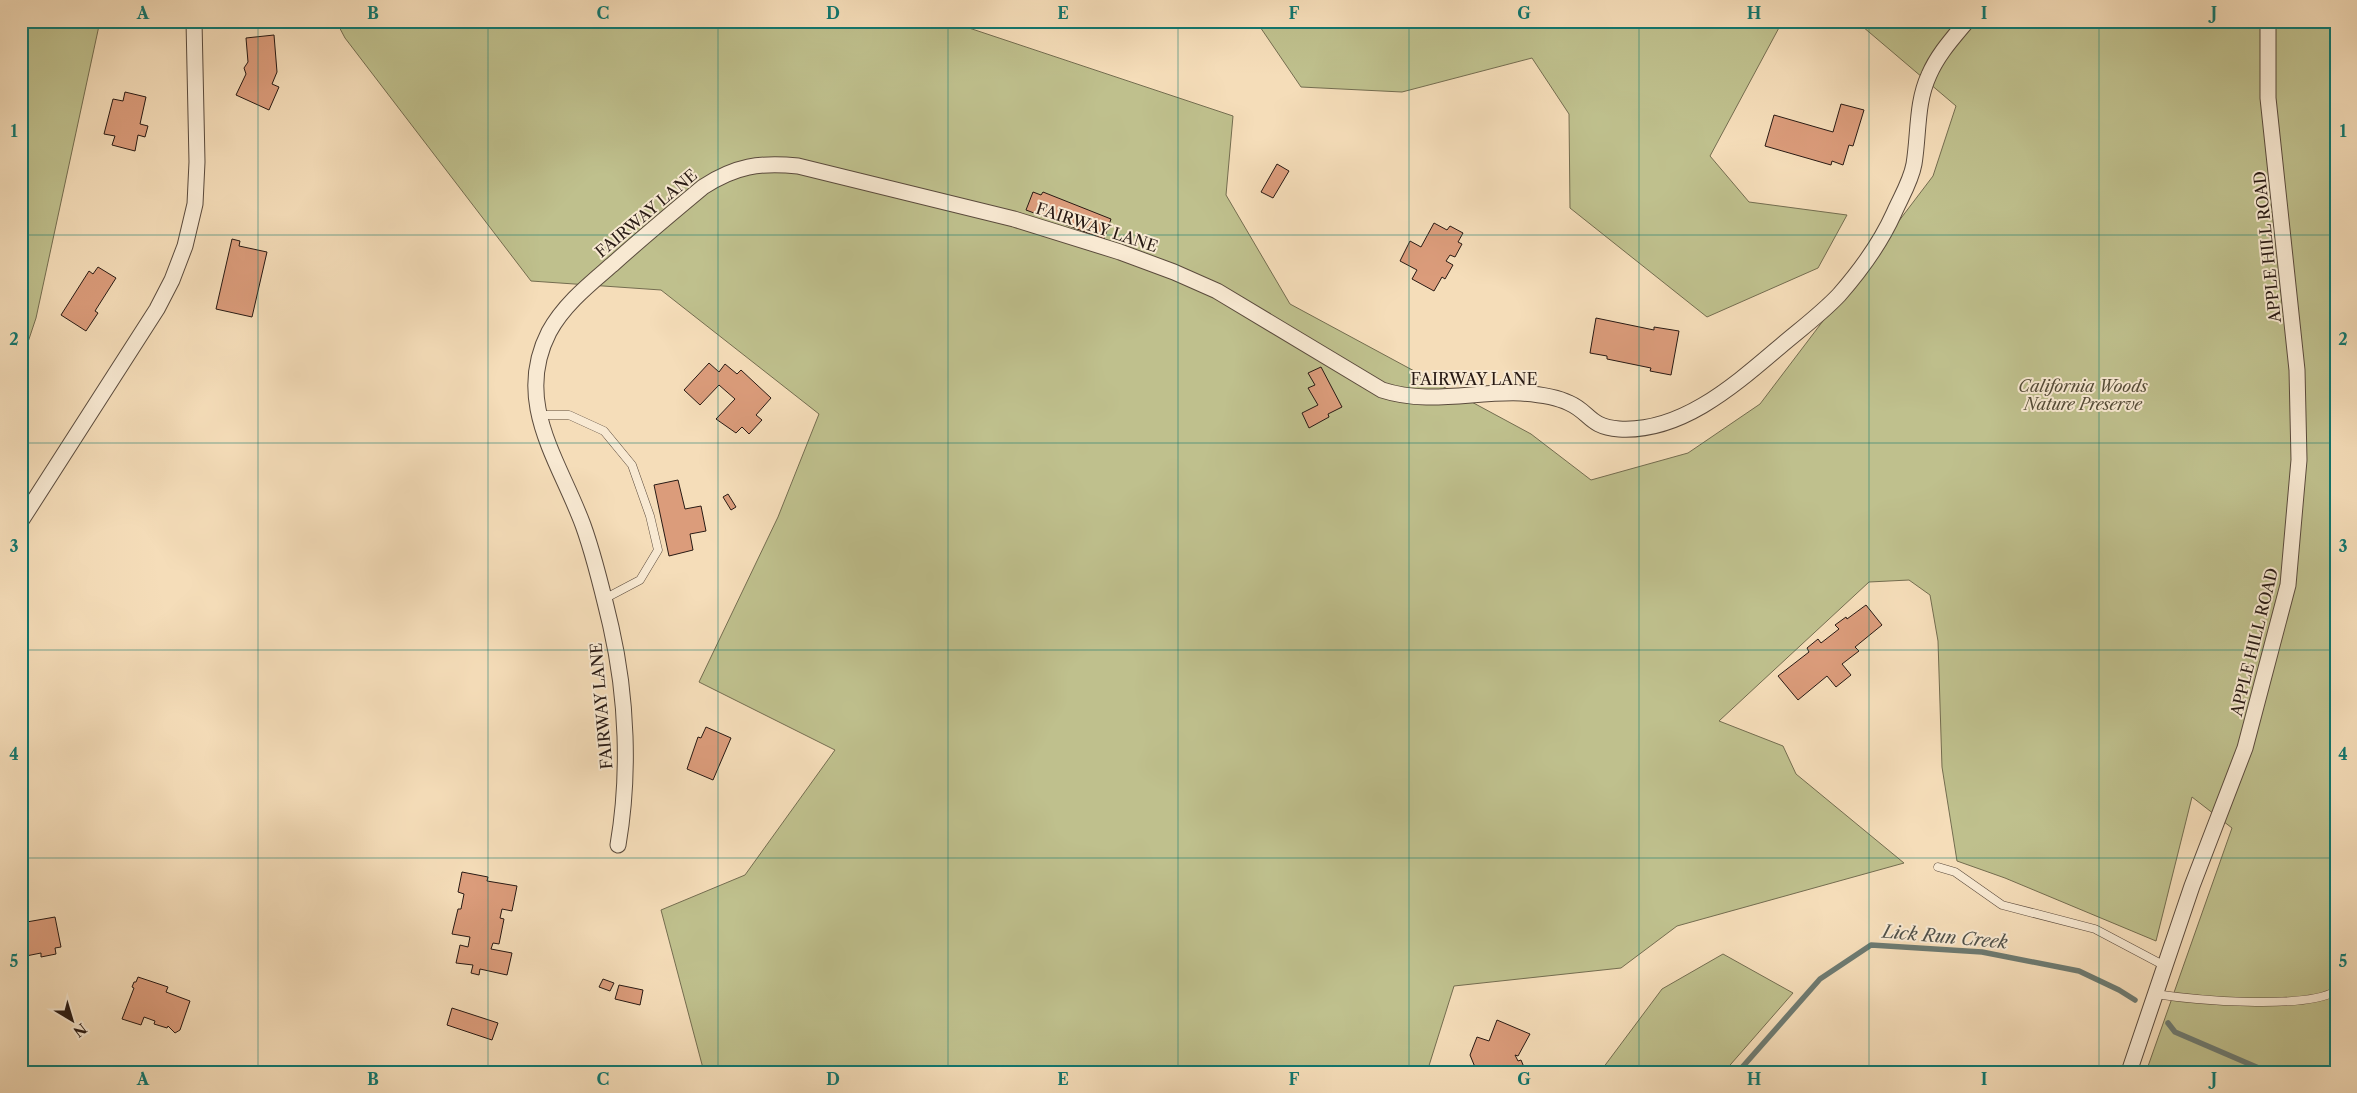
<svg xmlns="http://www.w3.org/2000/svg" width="2357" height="1093" font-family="'Libre Caslon Text',serif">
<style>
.green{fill:#bfc08d;stroke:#746d50}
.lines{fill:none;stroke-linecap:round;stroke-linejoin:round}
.stream{stroke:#6e7b72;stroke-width:5.5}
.building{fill:#db9c7b;stroke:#281a14}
.lane-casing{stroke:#5b4b3d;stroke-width:9}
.street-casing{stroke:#5b4b3d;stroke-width:17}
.path{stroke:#281a14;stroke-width:3;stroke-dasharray:4 2.5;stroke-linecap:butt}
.lane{stroke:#f8e9d2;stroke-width:8}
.street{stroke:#f8e9d2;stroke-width:15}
.grid{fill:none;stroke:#0f766e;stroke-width:1;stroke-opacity:0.55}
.labels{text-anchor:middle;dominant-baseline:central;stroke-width:4;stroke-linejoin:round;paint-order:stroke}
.street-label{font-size:16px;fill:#281a14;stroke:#f8e9d2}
.park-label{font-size:16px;font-style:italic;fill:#554c38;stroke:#f8e9d2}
.water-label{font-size:18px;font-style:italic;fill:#51524b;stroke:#f8e9d2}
.neatline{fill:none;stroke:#0f766e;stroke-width:2}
.grid-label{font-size:16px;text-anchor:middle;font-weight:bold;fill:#0f766e}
</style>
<rect width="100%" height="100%" fill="#f5ddb9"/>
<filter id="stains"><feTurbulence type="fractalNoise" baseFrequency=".004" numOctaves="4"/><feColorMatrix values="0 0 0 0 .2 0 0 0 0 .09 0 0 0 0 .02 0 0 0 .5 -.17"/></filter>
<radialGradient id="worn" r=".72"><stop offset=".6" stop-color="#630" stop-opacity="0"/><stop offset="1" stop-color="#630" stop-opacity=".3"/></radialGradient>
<path class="green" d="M21,21h79l-64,297 -15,45z
M336,21h612l285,95 -7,79 64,109 241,130 60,46 97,-27 72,-49 173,-228 23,-70 -100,-85h480v1051h-190l86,-244 -40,-31 -36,144 -151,-63 -48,-17 -15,-94 -4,-126 -8,-46 -21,-15 -40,2 -150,139 64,25 13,28 108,89 -227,63 -56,42 -167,18 -27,86h-723l-43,-162 84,-35 90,-125 -136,-68 79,-165 41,-103 -158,-124 -130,-9 -186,-243z
M1256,21h531l-6,3 -71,132 39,46 98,13 -29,53 -111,49 -137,-109 -1,-94 -37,-56 -130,34 -101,-5z
M1723,954l70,39 -69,79h-124l62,-83z"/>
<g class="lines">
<path class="stream" d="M2168,1023l7,9 93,40
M1738,1072l82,-93 51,-34 111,7 97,19 40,19 16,10"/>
</g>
<path class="building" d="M274,35l3,37 -5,12 7,3 -10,23 -33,-15 10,-21 -2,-6 4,-6 -2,-24z
M125,92l21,5 -6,27 8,2 -3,11 -7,-2 -3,16 -23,-6 3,-9 -11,-2 9,-35 10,2z
M1841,104l23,6 -11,36 -4,-1 -6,20 -11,-4 -1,4 -66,-19 9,-31 59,17z
M1277,164l12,7 -16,27 -12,-6z
M1033,192l8,3 2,-3 68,27 -7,20 -78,-29z
M1434,223l13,7 3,-4 13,7 -5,9 4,2 -7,13 -5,-2 -4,6 7,4 -8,14 -3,-2 -8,14 -22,-12 5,-9 -17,-9 10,-20 11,6z
M232,239l8,2 -1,5 28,6 -15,65 -36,-8z
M98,267l18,11 -21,33 3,2 -12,18 -25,-16 28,-44 4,3z
M1596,318l58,12v-3l25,4 -8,44 -21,-4 1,-3 -44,-9v-3l-17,-3z
M709,363l10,9 6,-8 12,10 4,-4 30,28 -15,17 6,5 -13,14 -7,-7 -6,6 -20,-14 19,-20 -16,-14 -19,20 -16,-15z
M1321,367l21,40 -14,7 1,3 -20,11 -7,-15 16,-8 -10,-17 7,-3 -7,-12z
M678,480l7,29 16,-3 5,25 -16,3 3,16 -24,6 -15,-71z
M728,494l8,13 -5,3 -8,-13z
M1866,605l16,20 -27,22 4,4 -17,13 9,11 -15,12 -9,-11 -29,24 -20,-24 31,-24 -2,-4 11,-9 3,4 18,-14 -4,-4 11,-8 1,2z
M706,727l25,11 -18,42 -26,-11 11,-32 3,1z
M462,872l26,5 -1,4 30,5 -5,25 -10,-2 -2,9 4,1 -5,25 -6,-1 -2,6 21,4 -5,22 -27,-6 -1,6 -8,-2 2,-8 -17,-2 4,-18 8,2 2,-10 -18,-3 6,-25h3l3,-15 -6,-2z
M55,917l6,30 -6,1 1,6 -15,3v-4l-20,4v-34z
M138,977l30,10 -2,5 24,9 -10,29 -5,3 -7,-7 -1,2 -13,-4 1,-3 -11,-4 -3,8 -19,-6 12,-31 -2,-1 2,-5h2z
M603,979l11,4 -4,8 -11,-4z
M619,985l24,5 -3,15 -25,-6z
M452,1008l46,15 -6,17 -45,-15z
M1497,1020l33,14 -12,22 -3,-1 3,6 3,-1 5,12h-49l-7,-17 7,-18 12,4z"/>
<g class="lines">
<defs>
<path id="lane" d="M537,415h32l35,16 28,34 18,51 8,34 -18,30 -36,19
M1938,867l17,5 47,33 93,24 70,37
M2155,994c39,6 149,16 181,-3"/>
<path id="street" d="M21,521l136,-212 15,-29 13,-34 10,-42 2,-42 -3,-141
M618,845c12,-70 9,-148 -7,-218 -8,-34 -16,-69 -28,-102 -24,-65 -70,-123 -34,-193 15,-28 42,-49 65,-69 29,-26 59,-51 89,-76 32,-21 57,-25 95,-21l216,53 106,33 54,20 43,19 165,99c46,15 92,1 139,3 15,1 34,3 48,10 21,9 20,24 50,26 64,4 119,-47 164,-85 19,-16 39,-31 56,-49 21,-24 42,-53 55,-82 7,-16 17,-32 20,-49 5,-30 2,-61 15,-89 9,-21 24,-37 38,-54
M2129,1072l63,-186 53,-138 43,-163 11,-125 -2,-90 -29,-272v-77"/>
</defs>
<use href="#lane" class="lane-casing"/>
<use href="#street" class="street-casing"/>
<path class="path" d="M2320,1072l16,-8"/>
<use href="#lane" class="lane"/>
<use href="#street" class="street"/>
</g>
<path class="grid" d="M258,21v1051M488,21v1051M718,21v1051M948,21v1051M1178,21v1051M1409,21v1051M1639,21v1051M1869,21v1051M2099,21v1051M21,235h2315M21,443h2315M21,650h2315M21,858h2315"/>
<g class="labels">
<g class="street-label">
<text transform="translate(646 213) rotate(-40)">FAIRWAY LANE</text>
<text transform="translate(1097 227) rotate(18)">FAIRWAY LANE</text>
<text transform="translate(2267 247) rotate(-96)">APPLE HILL ROAD</text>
<text x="1474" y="379">FAIRWAY LANE</text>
<text transform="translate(2254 642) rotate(-76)">APPLE HILL ROAD</text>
<text transform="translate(601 706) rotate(-95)">FAIRWAY LANE</text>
</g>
<g class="park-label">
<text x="2083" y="386">California Woods<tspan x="2083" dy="18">Nature Preserve</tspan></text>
</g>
<g class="water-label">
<text transform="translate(1945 937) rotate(5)">Lick Run Creek</text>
</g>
</g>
<rect width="2357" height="1093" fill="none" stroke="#f5ddb9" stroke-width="55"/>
<g transform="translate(72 1020) rotate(142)" stroke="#f8e9d2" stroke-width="4" paint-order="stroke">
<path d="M0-4L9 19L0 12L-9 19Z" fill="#281a14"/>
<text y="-8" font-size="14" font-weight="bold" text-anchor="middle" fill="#281a14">N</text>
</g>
<rect x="28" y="28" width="2302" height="1038" class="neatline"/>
<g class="grid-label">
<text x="143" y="19">A</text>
<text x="373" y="19">B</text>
<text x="603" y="19">C</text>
<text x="833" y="19">D</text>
<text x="1063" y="19">E</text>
<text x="1294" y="19">F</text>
<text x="1524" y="19">G</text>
<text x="1754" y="19">H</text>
<text x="1984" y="19">I</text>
<text x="2214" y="19">J</text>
<text x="14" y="137">1</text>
<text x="2343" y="137">1</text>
<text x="14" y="345">2</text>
<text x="2343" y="345">2</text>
<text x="14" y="552">3</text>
<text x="2343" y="552">3</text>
<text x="14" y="760">4</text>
<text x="2343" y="760">4</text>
<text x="14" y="967">5</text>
<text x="2343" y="967">5</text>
<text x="143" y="1085">A</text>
<text x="373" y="1085">B</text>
<text x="603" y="1085">C</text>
<text x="833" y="1085">D</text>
<text x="1063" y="1085">E</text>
<text x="1294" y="1085">F</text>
<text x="1524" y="1085">G</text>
<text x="1754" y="1085">H</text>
<text x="1984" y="1085">I</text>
<text x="2214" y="1085">J</text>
</g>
<rect width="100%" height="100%" filter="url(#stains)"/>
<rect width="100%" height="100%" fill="url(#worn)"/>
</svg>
